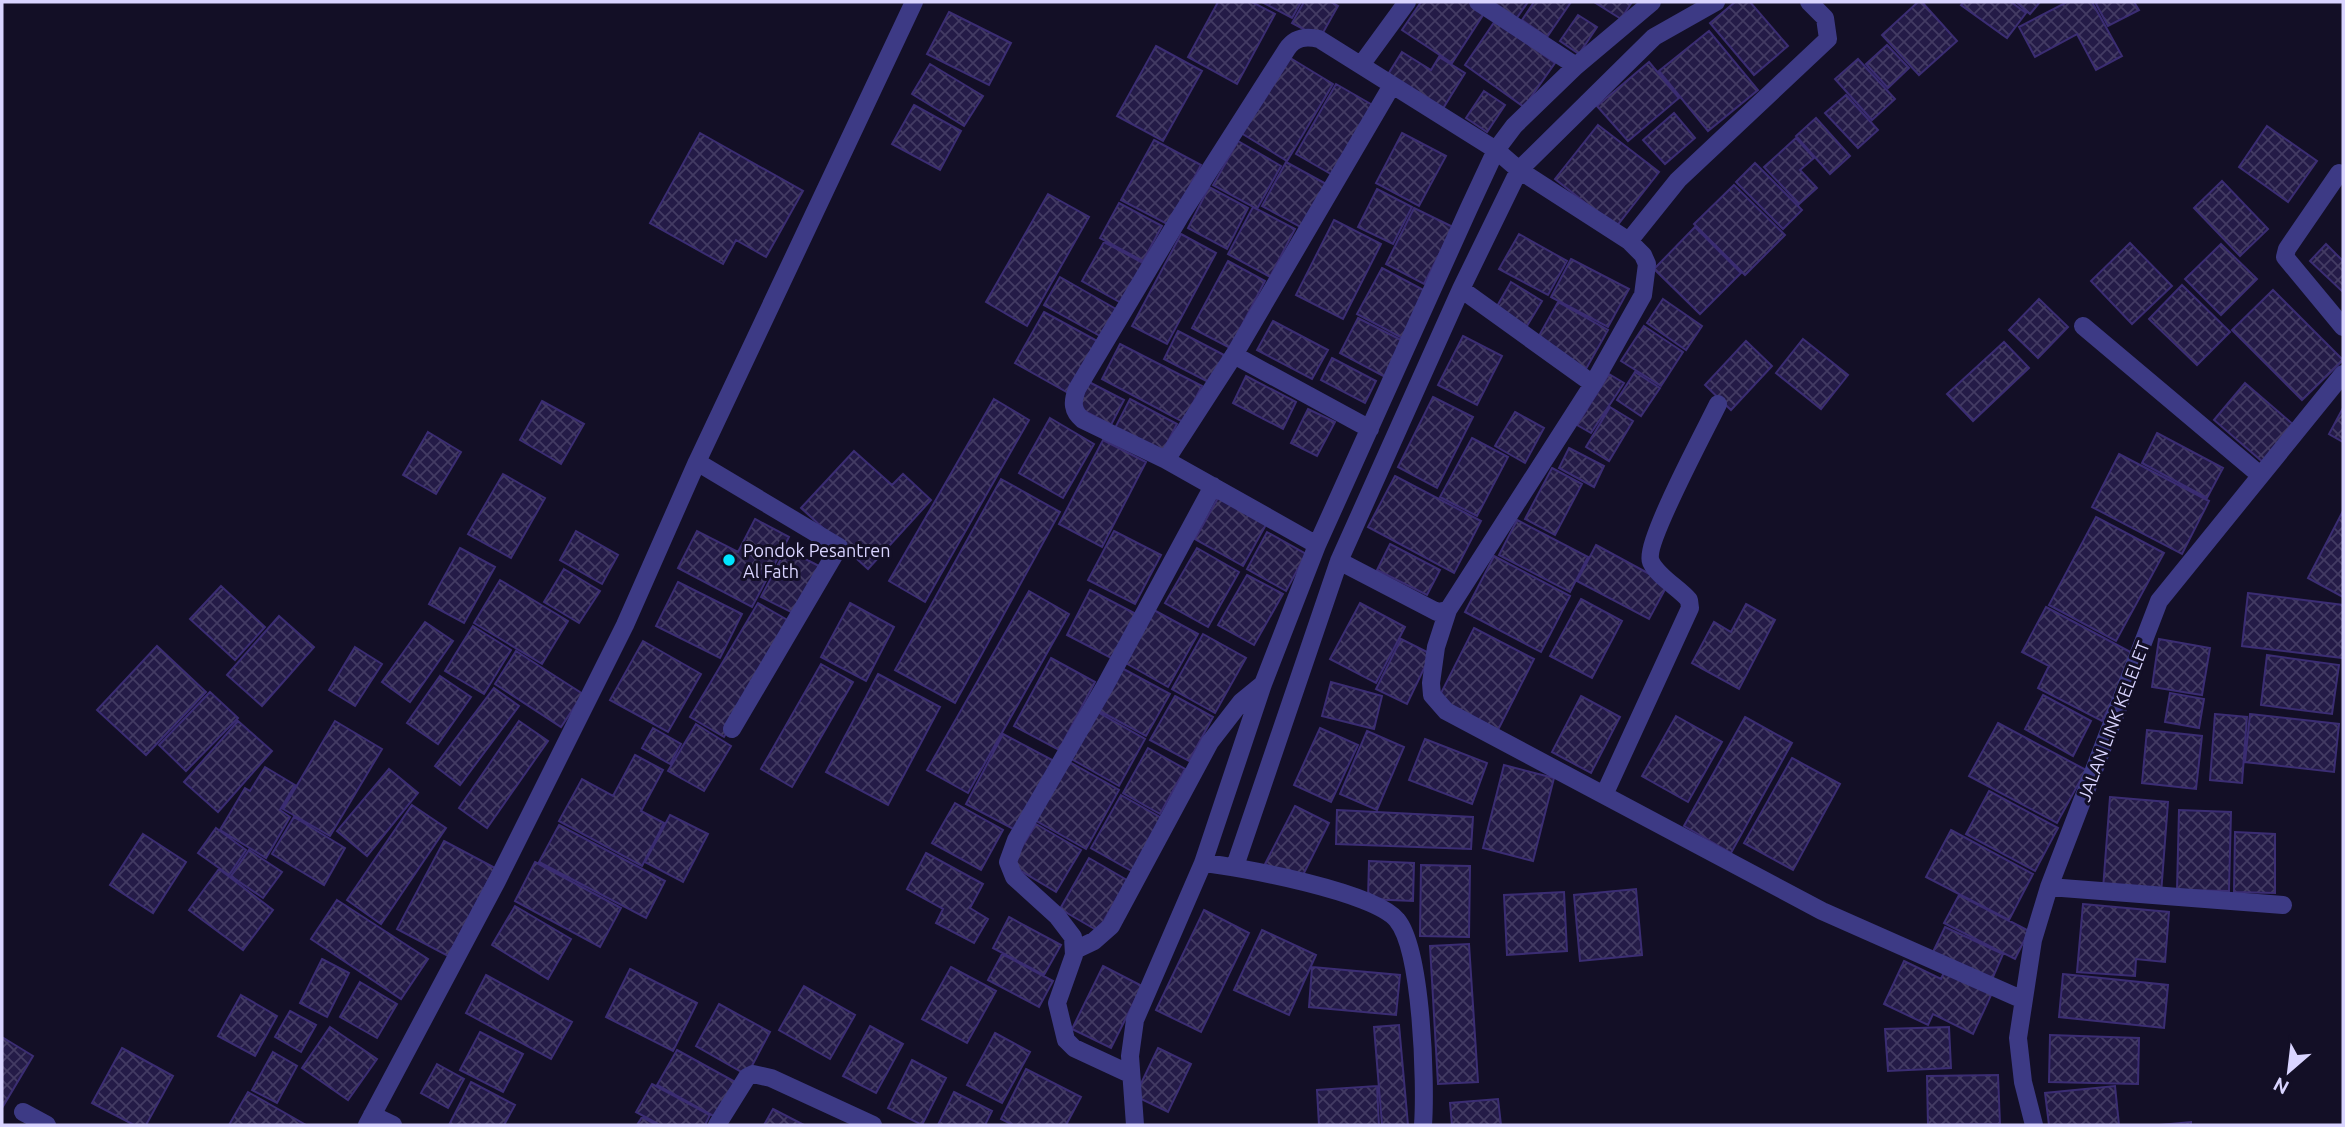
<svg xmlns="http://www.w3.org/2000/svg" width="2345" height="1127" font-family="Ubuntu,sans-serif">
<style>
.building{fill:url(#building-cross-hatch);stroke:#3b2d73;stroke-width:2}
.lines{fill:none;stroke-linecap:round;stroke-linejoin:round}
.minor{stroke:#3d3a85;stroke-width:18}
.poi-dot{fill:#00e5ff;stroke:#130f26;stroke-width:2.5}
.labels{text-anchor:middle;dominant-baseline:central;stroke-width:6;stroke-linejoin:round;paint-order:stroke}
.poi-label{font-size:18px;fill:#d9d4ff;stroke:#130f26;text-anchor:start}
.street-label{font-size:18px;fill:#d9d4ff;stroke:#130f26}
</style>
<defs>
<pattern id="building-cross-hatch" width="8" height="8" patternUnits="userSpaceOnUse" patternTransform="scale(1.75)"><rect width="8" height="8" fill="#241b47"/><path d="M0 0l8 8M0 8l8-8" fill="none" stroke="#433b63"/></pattern>
</defs>
<rect width="100%" height="100%" fill="#130f26"/>
<path class="building" d="M1218,2h34l23,12 -38,70 -49,-27z
M1262,2h39l-9,16z
M1304,2h27l7,4 -18,32 -28,-15z
M1421,2h48l16,10 -33,51 -50,-33z
M1492,2h36l-12,17z
M1534,2h37l-24,35 -25,-17z
M1594,2h38l-11,17z
M1735,2h15l38,44 -34,29 -44,-52z
M1918,2h4l35,39 -38,34 -37,-40z
M1964,2h47l15,11 -19,25 -46,-33z
M2016,2h24l-10,12z
M2067,2h25l30,54 -26,14 -19,-36 -42,23 -16,-30z
M2095,2h39l5,8 -31,16z
M949,12l62,31 -22,42 -62,-31z
M1578,15l19,12 -18,27 -19,-13z
M1495,21l60,42 -31,44 -59,-42z
M1709,31l49,59 -50,41 -49,-60z
M1887,45l22,23 -21,20 -22,-24z
M1156,46l46,25 -39,70 -46,-25z
M1402,52l29,18 8,-13 26,16 -23,37 -55,-34z
M1287,56l46,28 -46,77 -46,-28z
M1858,59l37,40 -23,21 -37,-41z
M1649,62l30,36 -51,43 -31,-35z
M930,64l53,32 -19,30 -52,-32z
M1336,84l40,23 -40,70 -40,-23z
M1484,91l21,14 -18,27 -21,-14z
M1846,95l32,35 -20,18 -33,-35z
M914,105l47,26 -21,39 -48,-26z
M1674,113l21,25 -30,26 -22,-24z
M1816,118l34,38 -20,18 -34,-38z
M1598,125l61,47 -43,55 -61,-48z
M2267,126l50,35 -29,41 -49,-35z
M700,133l103,58 -37,66 -30,-17 -13,24 -73,-41z
M1402,133l44,23 -27,50 -43,-23z
M1796,138l18,20 -14,12 17,18 -18,16 -35,-37z
M1154,140l47,25 -32,60 -48,-25z
M1238,141l43,25 -24,43 -44,-24z
M1286,162l42,23 -24,44 -42,-23z
M1755,163l47,47 -19,19 -47,-47z
M2222,181l46,48 -28,27 -46,-48z
M1734,185l51,50 -40,40 -51,-51z
M1209,187l39,21 -21,41 -39,-21z
M1377,189l35,18 -19,37 -35,-17z
M1048,194l41,23 -62,109 -41,-24z
M1119,203l43,23 -19,35 -43,-23z
M1253,207l42,22 -25,48 -42,-23z
M1414,208l39,19 -29,57 -38,-20z
M1334,220l47,24 -38,75 -47,-24z
M1695,227l46,46 -41,41 -46,-45z
M1181,234l35,19 -49,91 -35,-18z
M1519,234l48,27 -19,34 -49,-26z
M1104,242l41,22 -22,40 -41,-23z
M2130,243l42,43 -40,38 -41,-43z
M2221,244l36,35 -36,36 -36,-36z
M2326,244l17,17v31l-33,-31z
M1571,259l58,30 -21,38 -57,-30z
M1228,261l37,20 -35,67 -38,-20z
M1382,268l47,25 -25,46 -47,-25z
M1060,277l56,32 -16,27 -56,-31z
M1511,282l31,19 -15,25 -31,-18z
M2182,285l48,47 -33,33 -48,-46z
M2273,290l70,70 -41,40 -70,-70z
M1663,299l39,27 -16,24 -39,-27z
M2039,299l29,28 -30,31 -29,-28z
M1558,302l50,28 -22,39 -50,-28z
M1044,312l55,30 -29,52 -55,-31z
M1358,318l45,23 -18,36 -45,-24z
M1273,321l55,29 -16,29 -55,-29z
M1644,326l39,26 -22,34 -40,-25z
M1178,331l48,25 -14,28 -48,-25z
M1463,336l39,20 -25,49 -39,-20z
M1803,339l45,36 -27,34 -45,-36z
M1746,341l26,25 -41,44 -26,-25z
M2004,342l25,26 -56,53 -26,-27z
M1120,344l82,42 -19,36 -81,-43z
M1332,358l44,23 -11,22 -44,-23z
M1635,372l25,16 -19,28 -24,-16z
M1609,374l15,9 -33,50 -14,-8z
M1246,376l50,26 -13,27 -50,-26z
M1089,382l35,18 -13,25 -34,-18z
M2245,383l50,43 -31,37 -50,-43z
M1433,397l40,20 -36,71 -39,-21z
M994,399l35,21 -104,182 -36,-21z
M1130,399l47,25 -15,29 -47,-25z
M542,401l42,23 -23,40 -41,-24z
M1610,407l23,14 -24,40 -23,-14z
M2343,408v34l-14,-8z
M1308,409l27,13 -18,34 -26,-13z
M1515,412l29,16 -19,35 -30,-17z
M1050,418l44,26 -31,54 -44,-25z
M428,432l33,20 -25,42 -33,-19z
M2157,433l66,35 -16,30 -65,-35z
M1472,438l36,19 -31,59 -37,-19z
M1103,440l43,22 -44,85 -43,-23z
M1569,448l35,18 -10,21 -35,-19z
M854,451l38,34 11,-11 28,26 -63,69 -67,-61z
M2119,454l90,47 -27,53 -90,-47z
M1552,468l30,16 -27,51 -30,-16z
M503,474l42,24 -34,60 -43,-24z
M1395,476l86,45 -27,52 -86,-46z
M1001,479l59,33 -105,191 -60,-33z
M1219,496l48,27 -24,43 -48,-27z
M2343,511v86l-35,-19z
M2096,517l68,36 -48,88 -67,-36z
M755,519l34,18 -37,70 -74,-39 19,-37 41,21z
M1517,520l71,37 -18,35 -71,-37z
M576,531l42,24 -16,29 -42,-24z
M1114,531l47,24 -26,49 -47,-24z
M1267,532l39,22 -20,37 -39,-22z
M1390,544l50,26 -13,25 -50,-25z
M1596,545l72,39 -19,35 -72,-38z
M460,548l35,19 -31,56 -35,-19z
M1197,548l42,24 -31,55 -43,-24z
M786,549l33,17 -24,48 -34,-17z
M1494,556l76,40 -29,56 -76,-40z
M564,569l36,22 -21,32 -35,-21z
M1247,575l36,19 -29,51 -36,-20z
M500,580l68,41 -26,43 -68,-41z
M678,582l64,32 -22,44 -64,-32z
M221,586l44,41 -30,33 -45,-41z
M1090,590l46,24 -23,45 -46,-24z
M1029,591l40,23 -101,179 -41,-23z
M2248,593l95,12v53l-101,-12z
M1581,599l41,22 -30,57 -42,-22z
M758,603l33,19 -67,115 -34,-20z
M850,603l44,24 -28,54 -45,-24z
M1360,603l45,24 -29,56 -46,-24z
M1746,604l29,16 -36,69 -47,-26 22,-41 17,10z
M2046,607l90,48 -34,66 -64,-33 11,-22 -27,-14z
M1152,609l46,25 -30,53 -46,-26z
M279,616l35,31 -52,59 -35,-31z
M425,622l28,19 -43,61 -28,-20z
M473,626l38,24 -27,44 -39,-23z
M1474,628l60,31 -36,71 -60,-31z
M1203,634l43,24 -31,55 -43,-24z
M1401,639l30,15 -24,50 -31,-15z
M2159,639l51,9 -8,47 -50,-8z
M643,641l58,33 -33,58 -58,-32z
M157,646l49,46 -60,63 -49,-45z
M355,647l27,17 -27,42 -26,-16z
M516,651l67,43 -22,33 -66,-43z
M2267,655l72,10 -7,49 -71,-9z
M1051,658l44,24 -36,68 -45,-24z
M821,664l32,18 -61,105 -31,-18z
M1118,666l52,28 -24,42 -52,-28z
M878,674l62,33 -52,98 -62,-33z
M440,676l31,21 -33,47 -31,-21z
M1331,682l51,14 -8,33 -52,-13z
M494,688l25,18 -59,79 -25,-19z
M210,692l28,26 -52,53 -27,-26z
M2170,693l34,6 -5,29 -34,-6z
M2043,695l48,26 -18,35 -48,-27z
M1175,696l38,21 -24,44 -39,-21z
M1581,696l39,21 -29,56 -39,-21z
M1094,710l51,29 -26,47 -51,-29z
M2215,714l32,3 -5,66 -32,-3z
M2250,714l89,10 -5,48 -89,-10z
M1676,716l46,26 -34,60 -46,-26z
M1745,717l47,26 -61,110 -47,-27z
M238,721l34,30 -54,61 -34,-30z
M335,721l47,28 -52,87 -47,-27z
M519,721l29,20 -61,87 -28,-20z
M1998,723l88,47 -29,53 -88,-47z
M696,724l35,22 -27,45 -36,-20z
M653,728l28,16 -11,20 -28,-16z
M1320,728l38,17 -27,57 -37,-17z
M2147,730l55,6 -6,53 -54,-6z
M1367,731l37,16 -27,63 -37,-16z
M1003,734l51,27 -37,70 -51,-27z
M1425,739l62,24 -15,41 -63,-24z
M1148,748l37,21 -25,45 -37,-21z
M635,755l28,15 -22,41 23,12 -22,43 -83,-45 23,-42 31,17z
M1792,758l48,26 -47,86 -49,-27z
M1066,760l53,30 -33,59 -53,-30z
M1504,765l50,13 -21,83 -50,-13z
M265,767l30,18 -15,25 10,7 -24,41 -46,-28 25,-42 5,3z
M389,769l29,24 -51,63 -30,-25z
M1989,791l69,37 -23,43 -69,-37z
M1121,795l44,25 -30,53 -44,-25z
M2110,797l58,5 -7,92 -58,-5z
M955,803l48,27 -22,40 -49,-27z
M412,805l34,23 -65,96 -34,-24z
M1295,806l34,17 -29,58 -35,-17z
M1337,810l136,7 -2,32 -135,-5z
M2179,810l52,2 -2,79 -52,-1z
M670,815l38,19 -25,48 -38,-20z
M294,817l51,31 -21,37 -52,-31z
M1036,824l45,26 -25,42 -45,-27z
M559,825l106,56 -19,37 -107,-56z
M216,828l30,22 -17,25 -31,-22z
M1951,830l82,44 -24,46 -83,-43z
M2235,832l40,2v59l-41,-1z
M143,834l43,28 -33,51 -43,-28z
M444,841l51,27 -47,88 -51,-27z
M249,850l33,22 -19,26 -32,-22z
M926,853l57,31 -13,24 18,11 -14,24 -38,-20 7,-14 -36,-20z
M1089,858l38,22 -29,51 -38,-22z
M1369,861l45,2 -1,38 -45,-2z
M535,862l86,46 -21,39 -85,-46z
M1421,865l49,1 -1,71 -49,-1z
M219,869l54,41 -30,40 -54,-40z
M1636,889l6,66 -62,6 -6,-66z
M1564,892l3,59 -60,4 -3,-60z
M1959,895l70,36 -14,28 -71,-36z
M337,900l91,59 -27,40 -90,-60z
M2083,904l86,8 -4,50 -29,-3 -1,17 -58,-4z
M515,906l56,33 -23,40 -56,-34z
M1204,910l45,23 -48,99 -45,-22z
M1009,917l52,28 -17,30 -51,-27z
M1945,927l58,27 -13,30 -59,-28z
M1262,930l54,25 -27,60 -55,-25z
M1469,944l9,138 -40,2 -8,-138z
M1002,954l51,27 -14,26 -51,-27z
M322,959l27,14 -22,44 -27,-14z
M1904,961l37,18 4,-9 47,23 -19,41 -40,-20 -5,11 -44,-21z
M1103,966l39,20 -31,62 -39,-19z
M951,967l45,24 -29,52 -45,-24z
M1312,967l88,8 -4,40 -87,-8z
M630,969l67,34 -24,48 -67,-34z
M2063,974l105,11 -4,43 -105,-11z
M486,975l86,47 -21,37 -85,-46z
M360,982l37,22 -20,34 -37,-21z
M804,986l51,29 -25,44 -51,-29z
M241,995l36,21 -22,40 -37,-20z
M719,1004l51,28 -23,43 -51,-29z
M290,1011l26,14 -15,27 -26,-15z
M1399,1025l9,100h-26l-8,-98z
M870,1026l33,18 -27,49 -33,-17z
M330,1027l47,32 -29,41 -46,-32z
M1949,1027l2,41 -63,3 -3,-42z
M480,1032l43,22 -20,38 -43,-22z
M995,1033l35,19 -28,51 -35,-18z
M2050,1035l89,3 -1,46 -89,-2z
M2,1037l31,19 -31,52z
M122,1048l51,28 -27,49h-12l-42,-22z
M1158,1048l33,16 -23,48 -33,-16z
M677,1050l60,33 -20,35 -60,-33z
M273,1052l24,14 -20,37 -25,-13z
M912,1060l34,18 -24,47 -34,-17z
M437,1064l27,15 -16,29 -27,-15z
M1026,1069l55,28 -15,28h-53l-12,-6z
M1998,1075l2,49 -72,1 -1,-49z
M471,1082l44,23 -11,20h-55z
M652,1084l58,31 -5,10h-45l-24,-13z
M1377,1086l2,39h-60l-2,-35z
M2115,1086l4,39h-70l-4,-32z
M248,1092l58,33h-77z
M954,1092l38,19 -7,14h-47z
M1498,1099l3,26h-49l-2,-22z
M773,1109l31,16h-40z
M642,1117l15,8h-20z
M2191,1122v3h-32z"/>
<g class="lines">
<path class="minor" d="M1478,2l98,64
M1361,65l46,-63
M2339,173l-52,76 -2,8 58,70
M1629,241l49,-61 150,-141 -3,-21 -16,-16
M1461,289l132,95
M2083,326l177,149
M1234,355l136,74
M1166,460l68,-105 157,-268
M697,462l142,85 -107,182
M1317,545l-151,-85 -83,-40c-11,-9 -11,-18 -6,-31l104,-174 106,-166c8,-12 19,-13 32,-10l177,111 23,20 110,71 14,14 4,9 -4,31 -50,89 -145,226 -12,37 -5,36 1,12 14,16 376,200 199,88
M1339,561l98,51 11,-2
M1604,795l86,-187 -1,-8c-10,-12 -31,-23 -38,-38 -8,-17 56,-135 67,-158
M1203,863c38,4 172,29 194,57 25,30 29,164 26,205
M1235,866l104,-305 122,-272 58,-119 135,-133 62,-35
M2049,887l234,18
M1075,950l19,-9 17,-15 99,-184 31,-40 22,-18
M1130,1074l-56,-26 -8,-8 -9,-37 17,-48 -1,-18 -16,-21 -43,-39 -6,-15 8,-22 89,-154 108,-200
M23,1112l24,13
M372,1115l21,10
M367,1125l130,-244 128,-256 72,-163 217,-460
M717,1125l30,-48 6,-3 18,4 102,47
M1135,1125l-5,-69 5,-36 68,-157 60,-179 54,-139 152,-337 27,-58 18,-24 62,-60 76,-64
M2034,1125l-11,-43 -5,-44 15,-98 16,-53 110,-286 184,-227"/>
</g>
<circle class="poi-dot" cx="729" cy="560" r="7"/>
<g class="labels">
<g class="poi-label">
<text x="743" y="550">Pondok Pesantren<tspan x="743" dy="21">Al Fath</tspan></text>
</g>
<g class="street-label">
<text transform="translate(2113 721) rotate(-69)">JALAN LINK KELELET</text>
</g>
</g>
<rect width="2345" height="1127" fill="none" stroke="#d9d4ff" stroke-width="7"/>
<g transform="translate(2289 1071) rotate(208)" stroke="#130f26" stroke-width="5" paint-order="stroke">
<path d="M0-5L12 26L0 18L-12 26Z" fill="#d9d4ff"/>
<text y="-10" font-size="19" font-weight="bold" text-anchor="middle" fill="#d9d4ff">N</text>
</g>
</svg>
